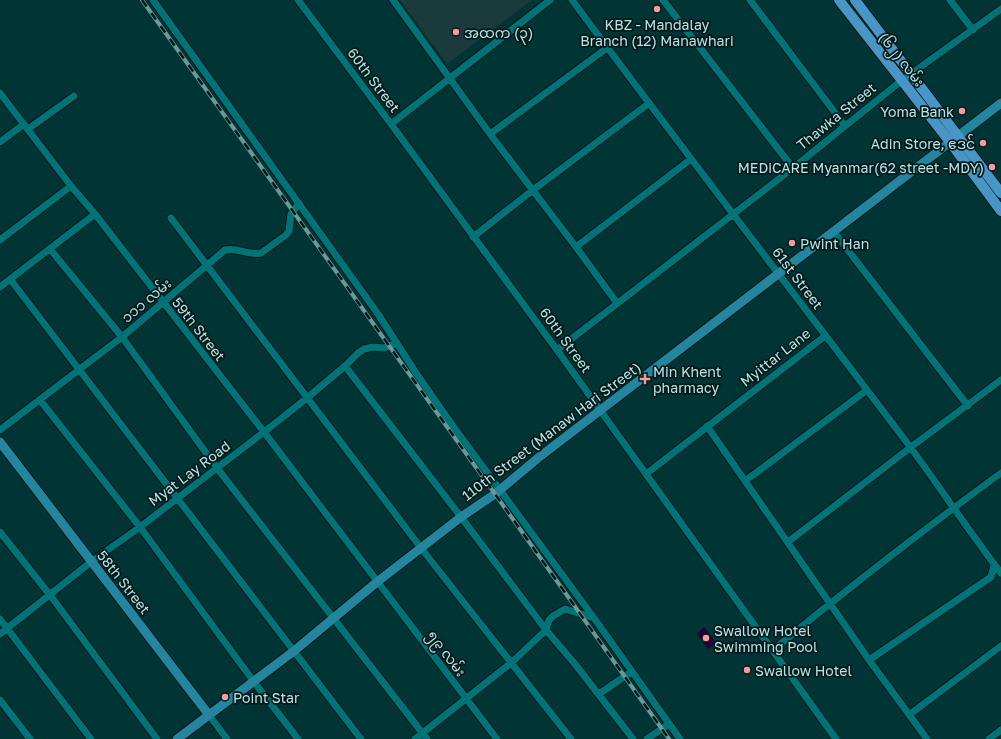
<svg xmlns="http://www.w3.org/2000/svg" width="1001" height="739" font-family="'Golos Text','Noto Sans Myanmar',sans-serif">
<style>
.built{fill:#1a3a3b}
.water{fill:#280033}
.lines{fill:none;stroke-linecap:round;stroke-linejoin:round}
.minor-casing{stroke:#00191a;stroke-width:9}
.secondary-casing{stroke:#00191a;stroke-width:11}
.primary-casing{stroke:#00191a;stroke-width:12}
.minor{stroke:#007376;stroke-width:7}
.secondary{stroke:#24859e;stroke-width:9}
.primary{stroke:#4996c6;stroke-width:10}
.rail-casing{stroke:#6b999a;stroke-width:4}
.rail{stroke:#00191a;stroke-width:2.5;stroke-dasharray:8;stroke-linecap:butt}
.poi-dot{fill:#f59b9d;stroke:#00191a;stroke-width:1.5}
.labels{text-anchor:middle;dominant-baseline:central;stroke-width:3.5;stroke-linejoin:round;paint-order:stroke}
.poi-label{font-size:14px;fill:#bbe5e6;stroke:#00191a;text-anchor:start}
.street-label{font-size:14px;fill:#bbe5e6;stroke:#00191a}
</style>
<rect width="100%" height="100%" fill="#003435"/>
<path class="built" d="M400,0h132l-85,64z"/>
<path class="water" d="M704,627l12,16 -8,6 -11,-15z"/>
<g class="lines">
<defs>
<path id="minor" d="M153,0l225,314 38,59 37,53 141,192 86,121
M298,0l93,124 166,226 279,389
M393,0l97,134 86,113 41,56
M572,0c108,146 220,291 330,436 34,45 65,93 99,137
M663,0l130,168
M750,0l95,126
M950,0l23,30
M0,93l71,93 24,28 169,218 233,307
M391,124l159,-124
M28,129l46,-33
M490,134l117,-86
M0,142l24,-18
M171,218l250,330 150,191
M834,232l134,174
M473,237l60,-47 115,-86
M0,240l71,-54
M576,247l115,-88
M50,249l72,88 95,131 210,271
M10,279l351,460
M0,287l95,-73
M557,350l236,-182 108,-87 100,-72
M345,366l116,151 85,113 29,34 58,75
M40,400l100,127 114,155 44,57
M707,426l162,234 58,79
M0,430l122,-93 103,-87c13,-3 24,6 36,3l25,-18 3,-4 2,-17 8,-11
M646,474l179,-138
M745,481l122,-91
M0,532l50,63 107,144
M788,542l123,-95 90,-67
M0,619l91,120
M0,634l91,-72 49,-35 124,-95 43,-34 38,-32 13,-13 6,-4 9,-2 11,1 13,-5
M773,650c74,-61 150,-120 228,-177
M869,660l122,-83 3,-12
M599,694l32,-22
M0,700l30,39
M209,715l18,24
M909,715l92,-69
M415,739l96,-76 35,-33 3,-10 4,-4 12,-7 29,9
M647,739l22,-15
M989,739l12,-9"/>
<path id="secondary" d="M0,442l209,273
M177,739l117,-88 83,-69 84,-65 34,-23 43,-36 463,-355"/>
<path id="primary" d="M839,0l111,142 51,69
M855,0l146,193"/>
</defs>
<use href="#minor" class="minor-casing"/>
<use href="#secondary" class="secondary-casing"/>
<use href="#primary" class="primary-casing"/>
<use href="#minor" class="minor"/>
<use href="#secondary" class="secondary"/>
<use href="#primary" class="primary"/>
<defs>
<path id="rail" d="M142,0l353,494 174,245"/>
</defs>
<use href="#rail" class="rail-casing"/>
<use href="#rail" class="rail"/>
</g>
<g class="poi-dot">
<circle cx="657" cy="9" r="4"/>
<circle cx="456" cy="32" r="4"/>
<circle cx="962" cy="111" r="4"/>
<circle cx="983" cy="143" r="4"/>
<circle cx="992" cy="167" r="4"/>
<circle cx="792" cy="243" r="4"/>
<path d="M643 373h4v4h4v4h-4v4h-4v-4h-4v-4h4z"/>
<circle cx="706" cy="638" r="4"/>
<circle cx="747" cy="670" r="4"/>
<circle cx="225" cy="697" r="4"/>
</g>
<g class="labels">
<g class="poi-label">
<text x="657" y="24" text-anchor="middle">KBZ - Mandalay<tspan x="657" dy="16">Branch (12) Manawhari</tspan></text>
<text x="464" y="32">အထက (၃)</text>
<text x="954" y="111" text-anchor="end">Yoma Bank</text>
<text x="975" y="143" text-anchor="end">Adin Store, ဧဒင်</text>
<text x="984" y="167" text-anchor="end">MEDiCARE Myanmar(62 street -MDY)</text>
<text x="800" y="243">Pwint Han</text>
<text x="653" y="371">Min Khent<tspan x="653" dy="16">pharmacy</tspan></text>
<text x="714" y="630">Swallow Hotel<tspan x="714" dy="16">Swimming Pool</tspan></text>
<text x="755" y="670">Swallow Hotel</text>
<text x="233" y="697">Point Star</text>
</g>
<g class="street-label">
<text transform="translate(902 59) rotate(52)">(၆၂) လမ်း</text>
<text transform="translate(374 80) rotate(53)">60th Street</text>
<text transform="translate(836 116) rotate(-39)">Thawka Street</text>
<text transform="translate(798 278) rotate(53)">61st Street</text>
<text transform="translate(146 300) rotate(-40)">၁၁၁ လမ်း</text>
<text transform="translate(199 329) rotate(52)">59th Street</text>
<text transform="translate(566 340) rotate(54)">60th Street</text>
<text transform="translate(775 357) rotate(-38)">Myittar Lane</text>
<text transform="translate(551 431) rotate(-37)">110th Street (Manaw Hari Street)</text>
<text transform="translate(189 473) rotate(-37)">Myat Lay Road</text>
<text transform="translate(124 582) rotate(52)">58th Street</text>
<text transform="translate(447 653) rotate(53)">၅၉ လမ်း</text>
</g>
</g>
</svg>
